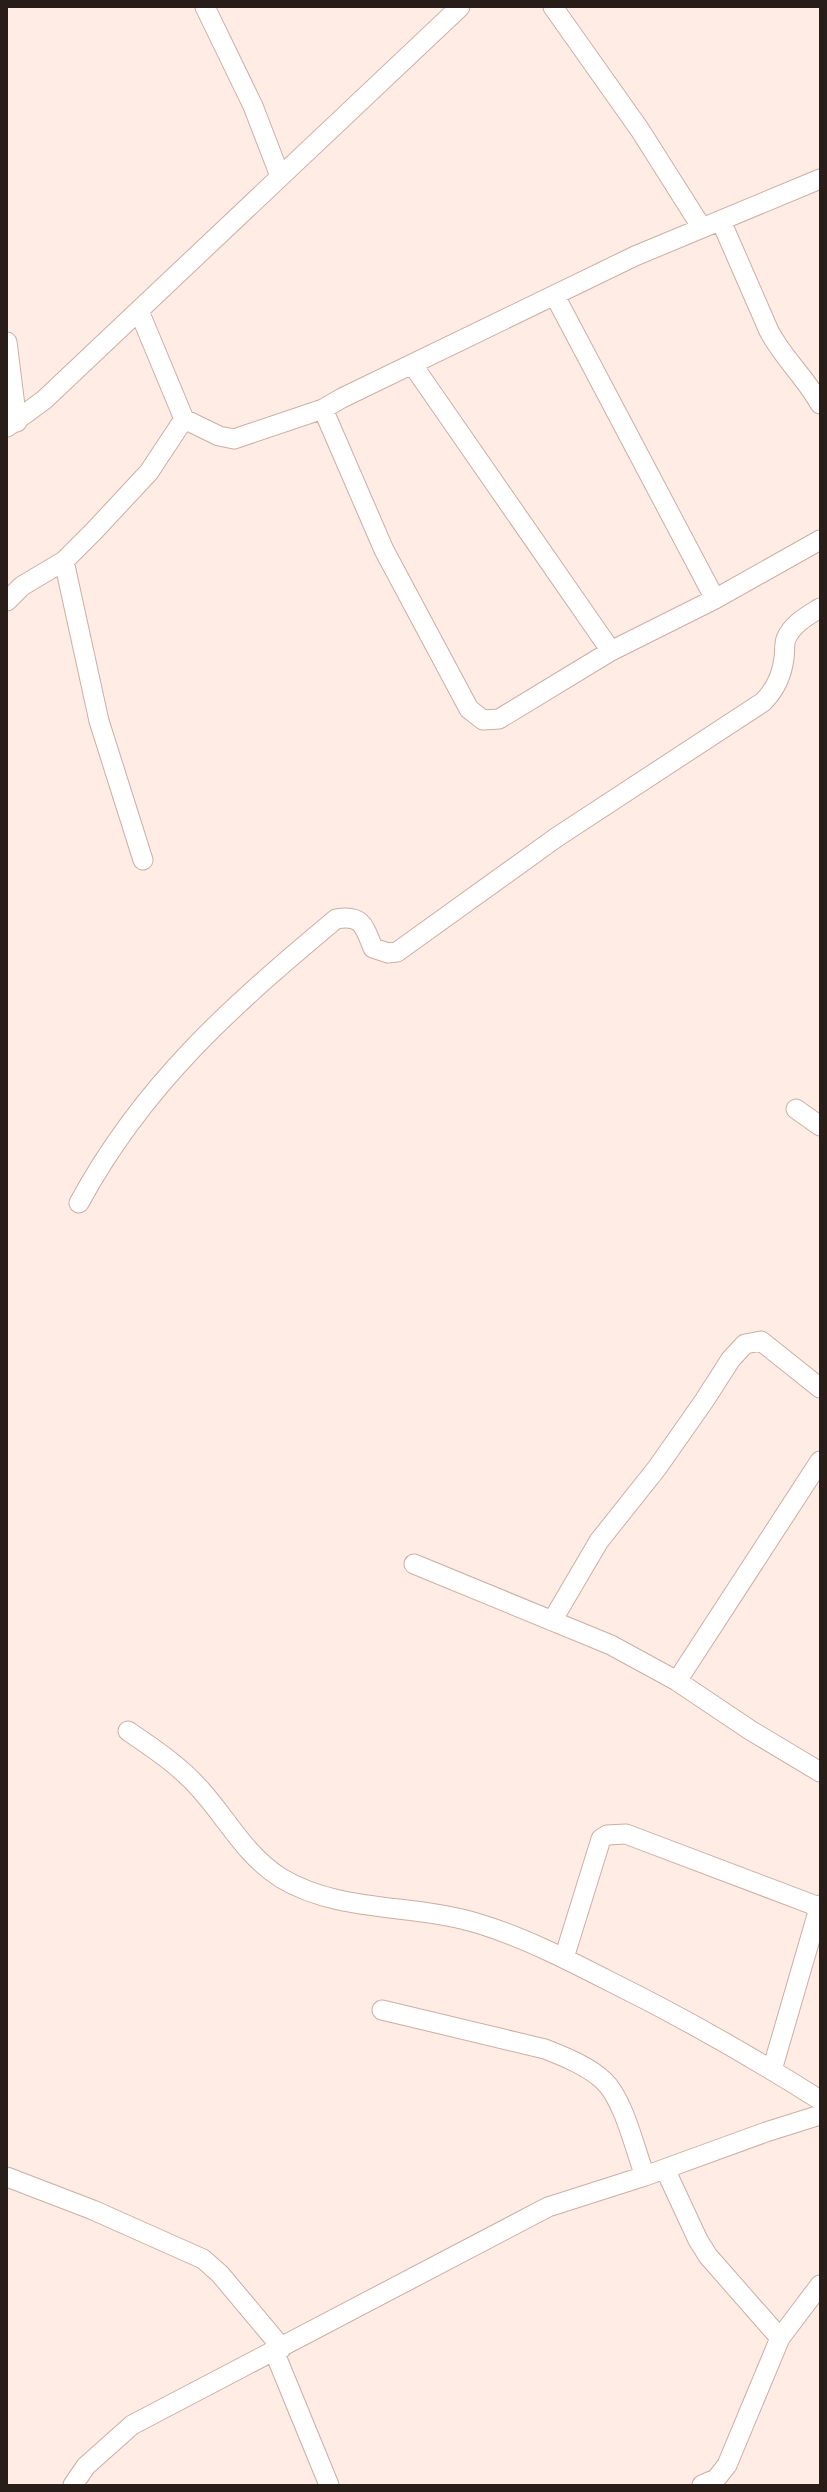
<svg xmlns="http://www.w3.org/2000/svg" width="827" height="2492" font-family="Poppins,sans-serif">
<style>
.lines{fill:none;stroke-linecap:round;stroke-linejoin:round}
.minor-casing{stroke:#ccaea2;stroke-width:21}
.minor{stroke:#fff;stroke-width:19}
</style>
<rect width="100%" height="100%" fill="#ffece4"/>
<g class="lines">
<defs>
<path id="minor" d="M205,7l48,99 27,70
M553,7l87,123 62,98
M721,221l48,110c14,27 37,47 51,73
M555,296l160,303
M139,311l45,108 35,17 15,3 89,-30 19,-11 293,-142 185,-77
M7,342l10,80
M412,364l199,287
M323,409l61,141 85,159 14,11 16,-1 112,-68 104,-52 105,-59
M7,427l37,-27 416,-393
M64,561l35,160 44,139
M7,601l15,-15 42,-25 31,-31 54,-58 35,-53
M796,1109l24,17
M79,1203c65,-120 154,-198 257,-284 26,-5 28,7 37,29l15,5 9,-1 160,-115 206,-135c12,-12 19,-27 21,-44 1,-6 0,-13 2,-19 6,-15 21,-23 34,-31
M414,1564l197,81 66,36 73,49 70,42
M552,1621l47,-80 58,-73 47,-67 27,-42 14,-15 16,-3 59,47
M677,1681l143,-220
M128,1731c25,17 52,35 72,58 28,31 45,66 81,89 60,36 134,25 199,46 45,14 88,36 129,57 73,36 143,76 211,119
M564,1958l37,-119 6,-4 19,-1 193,73
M382,2010l163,39c20,8 43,17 59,32 20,19 31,69 41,95
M772,2070l48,-165
M665,2169l33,71 10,16 72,82
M7,2177l86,33 110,49 17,15 62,74
M274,2351l55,134
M73,2485l13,-19 46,-41 416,-218 97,-31 121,-44 54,-17
M702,2485l14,-6 11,-14 53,-127 40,-53"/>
</defs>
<use href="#minor" class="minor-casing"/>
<use href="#minor" class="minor"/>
</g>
<rect width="827" height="2492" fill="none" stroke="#281d19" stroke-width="16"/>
</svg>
